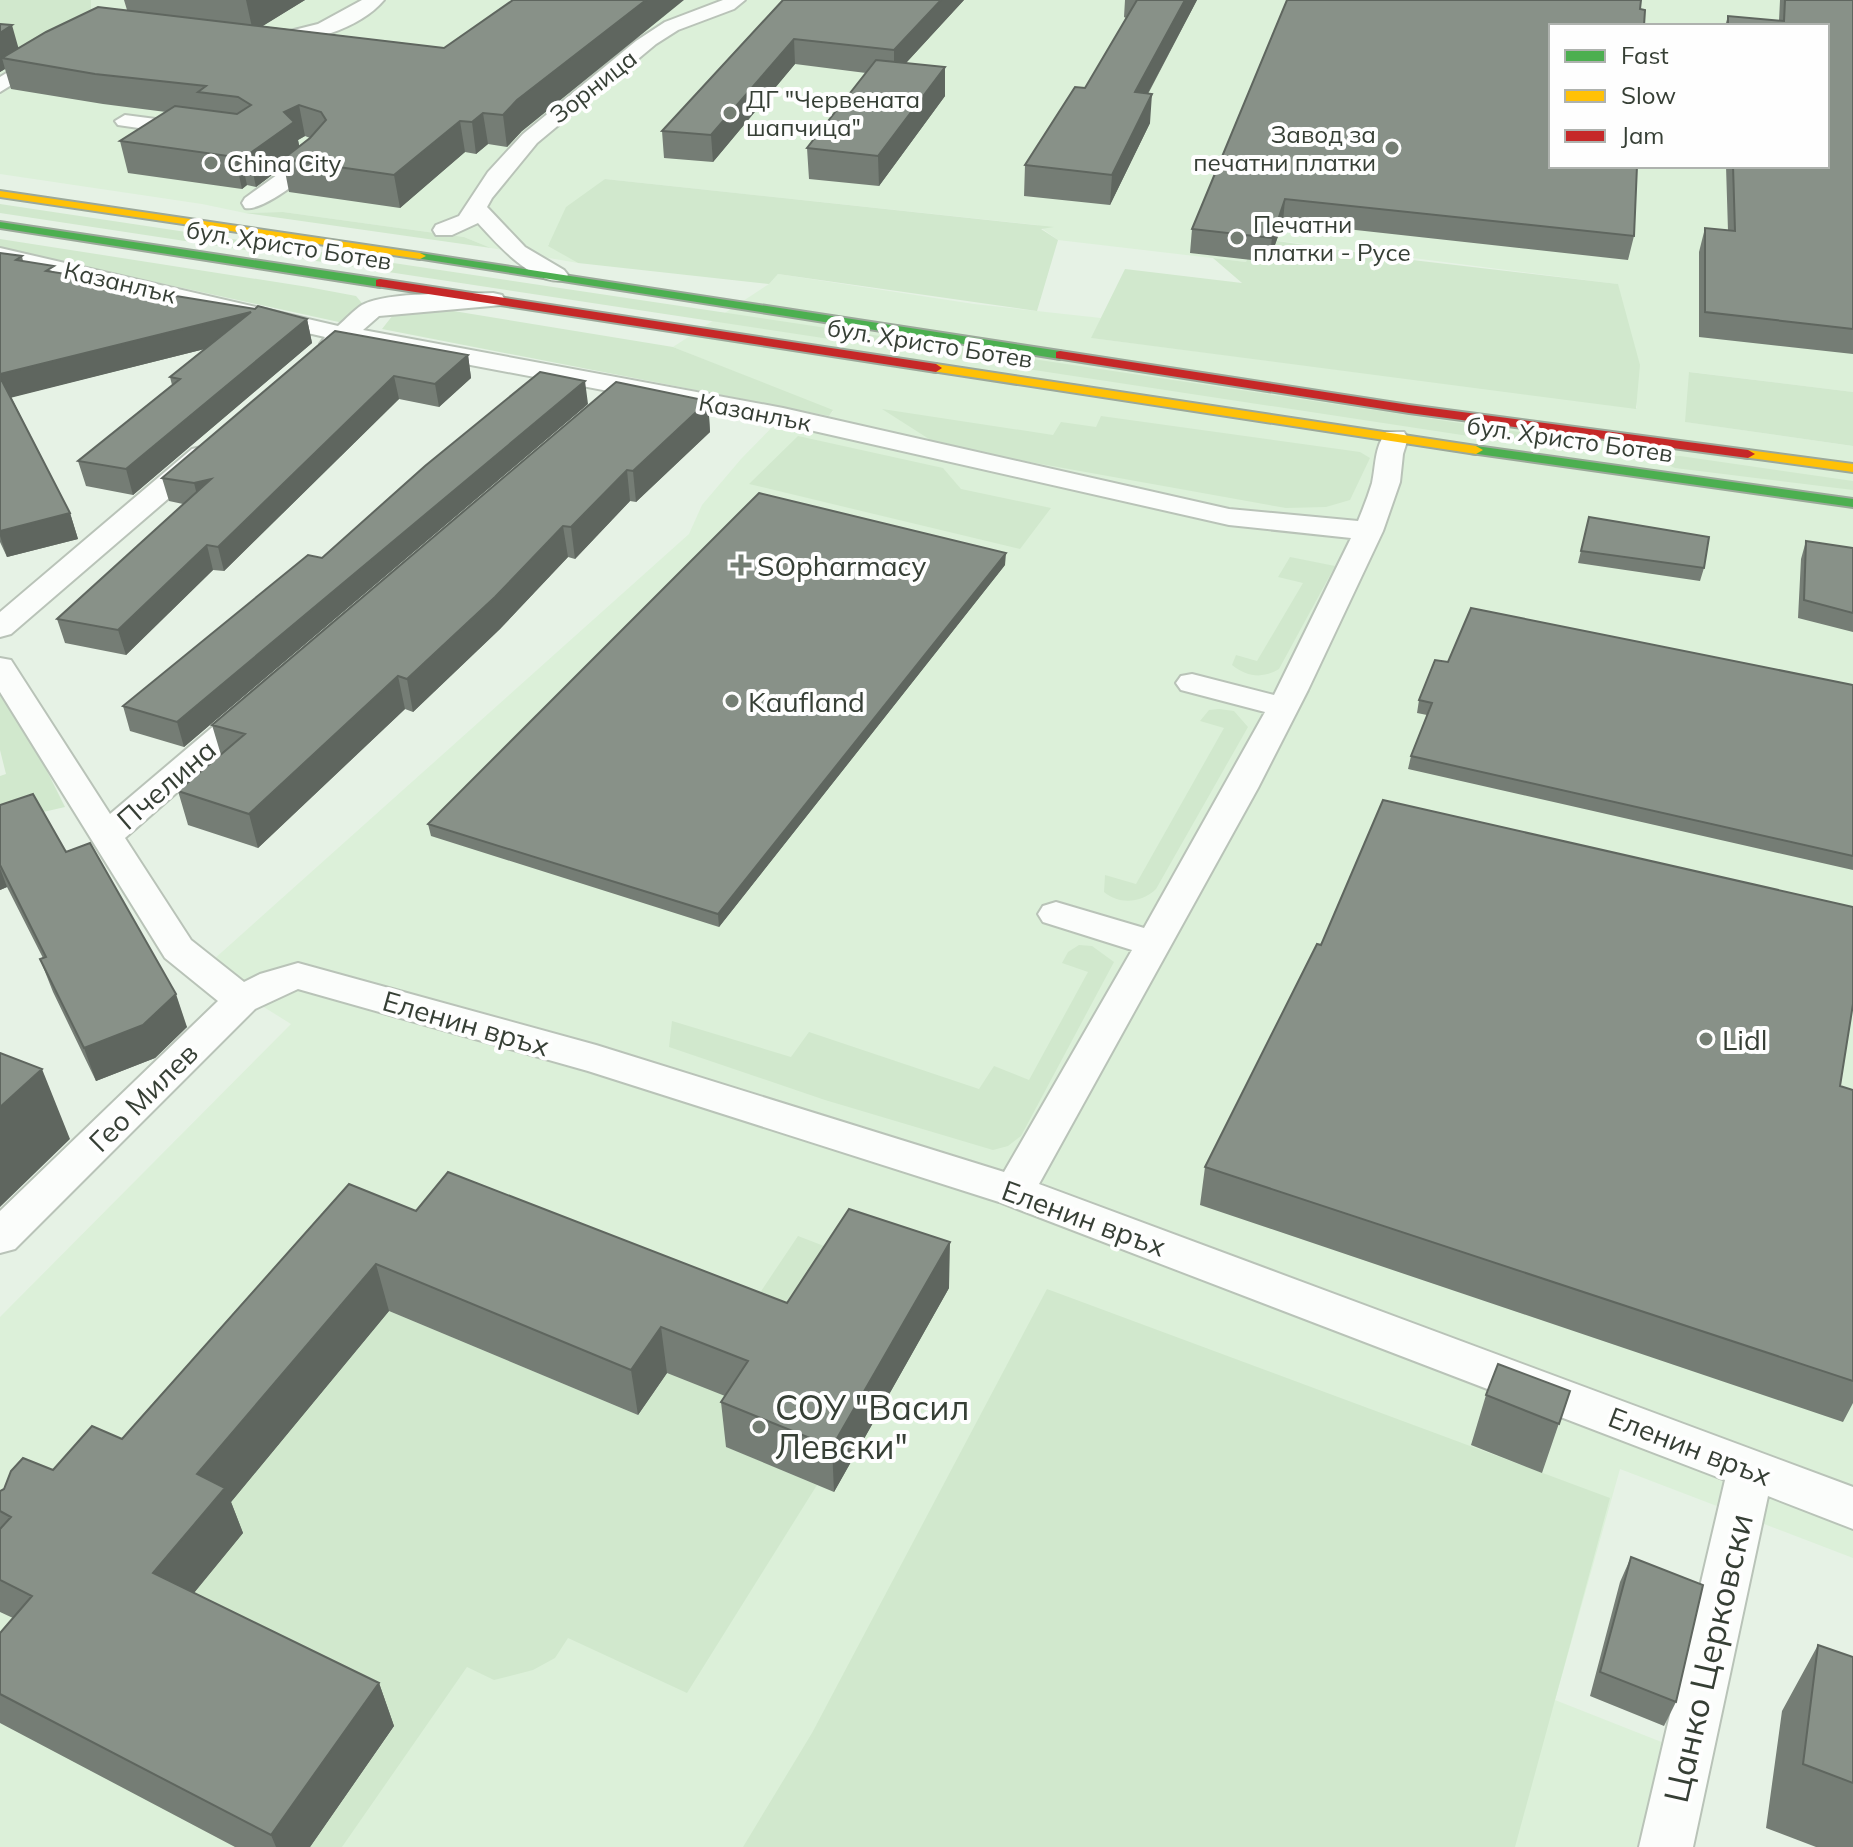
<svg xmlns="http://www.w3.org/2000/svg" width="1853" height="1847" font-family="Mulish,sans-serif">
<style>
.built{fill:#dcf0d9;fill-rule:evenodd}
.green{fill:#d1e8cd}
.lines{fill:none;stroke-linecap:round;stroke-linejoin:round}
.street-casing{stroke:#b9c3b8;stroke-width:4}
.fast-casing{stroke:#9ba89a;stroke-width:4}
.slow-casing{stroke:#9ba89a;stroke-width:4}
.jam-casing{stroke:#9ba89a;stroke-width:4}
.street{fill:#fbfdfb;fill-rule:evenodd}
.fast{fill:#4caf50;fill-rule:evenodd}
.slow{fill:#ffc107;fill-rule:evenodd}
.jam{fill:#c62828;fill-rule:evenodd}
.wall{fill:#757d75;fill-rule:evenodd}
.shaded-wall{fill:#5f665f}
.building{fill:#889188;stroke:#5f665f;stroke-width:2}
.poi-dot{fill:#747e73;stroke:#fefefe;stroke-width:3}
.labels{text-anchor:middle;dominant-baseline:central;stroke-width:8;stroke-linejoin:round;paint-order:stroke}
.far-street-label{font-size:24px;fill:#363f35;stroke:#fefefe}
.far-poi-label{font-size:24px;fill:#363f35;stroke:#fefefe;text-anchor:start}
.poi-label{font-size:28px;fill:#363f35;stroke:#fefefe;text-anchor:start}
.street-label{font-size:28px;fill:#363f35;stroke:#fefefe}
.near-poi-label{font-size:34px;fill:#363f35;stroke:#fefefe;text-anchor:start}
.near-street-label{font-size:34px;fill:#363f35;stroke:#fefefe}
</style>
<rect width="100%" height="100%" fill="#e6f2e5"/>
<path class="built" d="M91,0h1762v392l-163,-20 -4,50 167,24v1112l-233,-89 -65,231 109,43 -25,104h-1639v-530l291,-293 -88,-55 486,-435 13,-29 39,-46 50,-51 38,8 4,-5 -160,-64 96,-63 9,-10 196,30 127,14 -9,20 545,70 -20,-124 -361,-46 -10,24 -188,-22 -21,-15 -432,-46 -57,66 30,18 -87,-15 -27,-11 -181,-25 -38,1 -43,-9 -202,-30v-129l91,-34zM1551,26h276v140h-276z"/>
<path class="green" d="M0,0h91v11l-71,36 -20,-2z
M605,179l449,48 -13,2 17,11 -21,71 -259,-37 -9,10 -191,-21 -30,-17 18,-39z
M0,204l1593,239 5,7 -24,2 -1574,-239z
M283,212l181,25 27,11 -246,-35z
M1256,238l139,20 223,26 22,81 -4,44 -545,-71 34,-69 117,14 -29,-25 33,4z
M0,239l308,48 48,9 10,12 -18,16 -348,-76z
M435,308l238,39 160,63 -4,6 -447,-87 11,-14z
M1689,372l164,20v54l-168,-24z
M882,409l171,26 8,-13 35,5 5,-11 259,36 10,6 -20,42 -24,7 -40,1 -346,-62z
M798,436l145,32 18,21 90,19 -31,41 -271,-65z
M1680,456l173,25v9l-178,-22 -14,-6v-5z
M1290,557l45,9 -56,103c-16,10 -32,8 -47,-4l4,-10 21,6 46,-78 -25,-6z
M0,688l7,3 58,116 -65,15v-46l6,-2 -6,-24z
M1219,709l15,2 14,16 -92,162c-14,14 -37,16 -52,3l1,-17 31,9 88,-156 -24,-7 9,-11z
M1079,945l13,1 22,16 -93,174 -13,10 -15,4 -168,-50 -156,-53 3,-26 119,36 18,-25 170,57 15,-23 35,14 59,-108 -26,-9 6,-11z
M798,1236l52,20 -123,191 90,38 -130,208 -119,-55 -13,20 -22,12 -39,10 -27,-13 -125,180h-32l84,-120 -262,-59 84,-149 173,-208 249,104 29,-42 31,12z
M1047,1289l563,209 -95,349h-772l69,-114z"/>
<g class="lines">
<defs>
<path id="street" d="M362,0h22c-26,31 -77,41 -115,48l-10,-6 3,-4 56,-14z
M723,0h22l-11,9 -56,21 -22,14 -119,99 -45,55 -5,9 38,40 39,23 4,5 -4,5c-29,7 -68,-37 -86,-57l-26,12h-16l-3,-5 3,-5 23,-9 29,-44 35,-38 113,-93 29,-19z
M48,48l10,6 -3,4 -55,34v-15z
M125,115l69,9 10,6 -10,6 -76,-11 -3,-4z
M313,142l16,9c-10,17 -65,61 -84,57l-3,-5 3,-5 61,-44 -4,-6z
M0,248l338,78c8,-7 16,-16 24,-21 26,-14 100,-11 131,-12l9,2 3,5 -3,5 -123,11 -16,14 420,78 446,101 129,12c5,-12 10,-25 14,-38 4,-18 2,-34 14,-51h18l4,6 -5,16 -3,28 -17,49 -75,159 -50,98 -219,396 814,303v42l-85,-33 -75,351h-54l86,-367 -726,-278 -411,-131 -290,-82 -43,20 -240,240 -15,4v-42l218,-210 -53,-43 -165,-266v-34l11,2 99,154 132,-112 11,-3 11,3 5,7 -5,7 -139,122 66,102 53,42 16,-8 38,-11 298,82 408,127 128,-222 -89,-28 -5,-8 5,-8 13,-4 88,26 121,-216 -84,-22 -5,-7 5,-7 11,-2 82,21 77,-157 -122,-13 -446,-101 -434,-82 -17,9 -9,-2 -3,-5 5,-7 -325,-75z
M202,447l10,2 4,6 -4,6 -201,173 -11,3v-25l192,-163z"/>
<path id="fast" d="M0,222l380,57 6,4 -6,4 -380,-59z
M420,253l640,98 6,4 -6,4 -644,-101 -2,-2z
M1476,446l377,53v8l-382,-54v-6z"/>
<path id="slow" d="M0,191l420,62 6,3 -6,3 -420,-62z
M936,364l540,82 7,4 -7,4 -544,-83v-6z
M1748,450l105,14v8l-110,-15v-6z"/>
<path id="jam" d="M380,279l556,85 6,4 -6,4 -560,-86v-6z
M1060,351l349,54 339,45 7,4 -7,4 -339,-45 -353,-55v-6z"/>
</defs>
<use href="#street" class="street-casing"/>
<use href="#fast" class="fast-casing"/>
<use href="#slow" class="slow-casing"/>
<use href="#jam" class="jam-casing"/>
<use href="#street" class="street"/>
<use href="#fast" class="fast"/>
<use href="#slow" class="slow"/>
<use href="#jam" class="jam"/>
</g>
<path class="wall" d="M124,0h181l-43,26 182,22 77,84 -14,15 -19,-3 -12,10 -11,-2 -65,56 -111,-16 -5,-26 -28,21 -9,-2 -5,4 -114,-16 -8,-32 46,-29 -63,-8 -92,-15 -6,-20 -5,3v-48l19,24 108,-38zM305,136l5,2 -11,8 -1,-6z
M783,0h181l-58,63 39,4v29l-66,90 -70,-7 -2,-31 59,-75 -71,-9 -82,98 -49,-4 -2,-27z
M1125,0h72l-49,94 2,29 -40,82 -86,-9 1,-31 60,-77 41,-70 -2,-1z
M1287,0l347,236 -6,24 -345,-38 -14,40 -79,-9 2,-24z
M1780,0h73v354l-154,-17v-85l6,-24 23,3 -2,-65h101v-140h-102l3,-10 51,5z
M0,253l22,3 1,5 32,11 115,23 137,24 5,24 -179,152 -47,-9 -8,-25 94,-76 -2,-8 35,-28 -194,48 59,116 8,26 -71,18 -7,-15z
M335,331l133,24 3,23 -32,29 -40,-8 -175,172 -11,-1 -87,85 -61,-12 -8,-24 126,-115 -14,-3 -7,-23z
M708,401l2,31 -74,70 -6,-1 -55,58 -7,-2 -68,72 -87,83 -8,-3 -147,139 -70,-23 -10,-34 43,-36 -9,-30z
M588,404l-404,343 -54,-16 -7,-25 199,-148z
M1589,517l115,51 -4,13 -122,-18z
M1806,541l47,7v84l-55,-14 3,-59z
M1005,565l-286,362 -288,-91 -3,-12z
M1448,662l405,23v185l-445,-101 3,-13 16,-41 -10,-2 2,-13z
M0,805l66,47 121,175 -32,31 -59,23 -43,-89 -13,-33 3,-1 -36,-71 -7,3z
M1840,1086l13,4v313l-10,19 -643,-217 5,-38z
M416,1211l371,92 162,-15 -115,204 -108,-45 -5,-45 4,-6 -58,-23 -29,42 -249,-104 -158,191 12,31 -49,60 185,90 15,43 -84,121h-75l-235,-124v-90l13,-15 -13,-6v-121l53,-21 69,-31z
M1570,1391l-28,82 -71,-28 15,-50z
M1631,1557l45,145 -12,24 -74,-30 30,-114z
M1818,1645l35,12v190h-37l-50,-19 16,-117z"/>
<path class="shaded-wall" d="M246,0h59l-52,32z
M646,0h38l-163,132 -14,15 -4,-32 14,-15z
M941,0h23l-70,76v-26z
M1185,0h12l-64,121 2,-29z
M12,25l9,32 -19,1 3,11 -5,3v-39z
M794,39l1,25 -82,98 -2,-27z
M945,67v29l-66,90 -1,-30z
M1152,94l-2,29 -40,82 2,-30z
M299,105l6,31 -7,4 3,14 -18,5 1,7 -28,21 -7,-33 35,-42z
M483,113l5,31 -12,10 -4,-32z
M460,121l5,31 -65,56 -6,-33z
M240,153l7,32 -5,4 -7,-32z
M1285,199l-2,23 -14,40 3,-24z
M251,312l5,24 -250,63 -6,-20v-5z
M307,319l5,24 -179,152 -7,-26z
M468,355l3,23 -32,29 -4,-23z
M394,376l5,23 -175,172 -6,-24z
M585,381l3,23 -404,343 -7,-25z
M708,401l2,31 -74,70 -3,-31z
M627,470l3,31 -55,58 -4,-32z
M211,479l-11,28 -6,-24z
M70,513l8,26 -71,18 -7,-21v-5z
M563,526l5,31 -68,72 -87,83 -6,-33z
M207,545l6,25 -87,85 -8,-25z
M1006,553l-1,12 -286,362 -1,-13z
M398,676l7,33 -147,139 -9,-34z
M0,868l7,19 -7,3z
M176,994l11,33 -32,31 -59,23 -12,-33z
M42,1069l28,70 -70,68v-100z
M950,1242l-1,46 -115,204 -2,-45z
M376,1264l13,47 -158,191 12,31 -69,84 -21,-44 44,-99z
M661,1327l6,46 -29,42 -7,-45z
M379,1683l15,43 -84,121h-34l-5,-12z"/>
<path class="building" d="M513,0h133l-129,100 -14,15 -20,-2 -11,9 -12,-1 -66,54 -111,-16 27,-21 16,-18 -5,-8 -22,-7 -15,7 10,10 -45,32 -9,-1 -5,4 -115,-16 55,-35 62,8 14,-9 -13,-8 -40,-5 8,-6 -111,-12 -93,-16 44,-26 52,-25 346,41z
M783,0h158l-47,50 -100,-11 -83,96 -49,-4z
M1137,0h48l-50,92 17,2 -40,81 -87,-10 50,-78 10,1z
M1287,0h354l-1,9 5,1 -1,16h-93v140h86l-3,70 -349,-37 -13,39 -80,-9z
M1785,0h68v329l-148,-17v-84l30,3 -2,-65h94v-140h-99v-10l56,5z
M0,24l12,1 -12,8z
M876,60l69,7 -67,89 -71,-8z
M0,253l22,3 -6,4 38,6 -8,5 79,12 45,12 85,14 3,-3 49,13 -181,150 -48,-8 102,-82 -10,-2 81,-65 -251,62z
M335,331l133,24 -33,29 -41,-8 -176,171 -11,-2 -89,85 -61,-11 154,-140 -17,4 -32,-5z
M540,372l45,9 -408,341 -54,-16 185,-151 14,3 103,-92z
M0,377l70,136 -70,18z
M616,382l92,19 -75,70 -6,-1 -56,57 -8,-1 -68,71 -88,82 -9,-3 -149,138 -71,-23 67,-57 -33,-9z
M759,493l247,60 -288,361 -290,-90z
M1589,517l120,20 -5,31 -123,-17z
M1806,541l47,7v65l-49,-13z
M1471,608l382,77v171l-442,-100 21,-53 -13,-3 16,-40 13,2z
M33,794l33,58 24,-9 86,151 -33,31 -59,23 -44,-89 6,-2 -46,-92v-60z
M1383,800l470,107v97l-13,82 13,4v291l-648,-214 112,-223 4,1z
M0,1053l42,16 -42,38z
M448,1172l339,131 62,-94 101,33 -118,205 -111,-45 27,-41 -87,-34 -30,43 -255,-106 -179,210 28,14 -72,85 226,110 -108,152 -271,-141v-61l32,-37 -32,-16v-51l11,-12 -11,-6v-20l4,-2 7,-18 12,-13 30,12 39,-44 30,13 227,-255 67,27z
M1498,1364l72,27 -11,33 -73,-29z
M1631,1557l72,28 -27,117 -76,-30z
M1818,1645l35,12v126l-50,-19z"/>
<g class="poi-dot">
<circle cx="730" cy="113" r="8"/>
<circle cx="1392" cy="148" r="8"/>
<circle cx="211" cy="163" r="8"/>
<circle cx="1237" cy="238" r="8"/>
<path d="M737 553h8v8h8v8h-8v8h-8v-8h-8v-8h8z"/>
<circle cx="732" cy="701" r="8"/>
<circle cx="1706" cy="1039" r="8"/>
<circle cx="759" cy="1427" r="8"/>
</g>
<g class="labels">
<g class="far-street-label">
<text transform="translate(593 86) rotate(-38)">Зорница</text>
<text transform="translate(289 245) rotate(9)">бул. Христо Ботев</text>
<text transform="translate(120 282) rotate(13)">Казанлък</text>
<text transform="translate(930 343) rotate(9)">бул. Христо Ботев</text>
<text transform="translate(755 412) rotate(11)">Казанлък</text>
<text transform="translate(1570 439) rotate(8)">бул. Христо Ботев</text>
</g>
<g class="far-poi-label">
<text x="746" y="99">ДГ "Червената<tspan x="746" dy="28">шапчица"</tspan></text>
<text x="1376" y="134" text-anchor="end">Завод за<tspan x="1376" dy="28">печатни платки</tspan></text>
<text x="227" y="163">China City</text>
<text x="1253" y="224">Печатни<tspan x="1253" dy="28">платки - Русе</tspan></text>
</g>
<g class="poi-label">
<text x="757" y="565">SOpharmacy</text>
<text x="748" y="701">Kaufland</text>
<text x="1722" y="1039">Lidl</text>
</g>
<g class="street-label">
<text transform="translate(166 784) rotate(-41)">Пчелина</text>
<text transform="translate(466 1023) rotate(16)">Еленин връх</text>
<text transform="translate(143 1097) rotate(-45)">Гео Милев</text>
<text transform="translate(1084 1218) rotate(20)">Еленин връх</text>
<text transform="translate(1690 1446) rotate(21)">Еленин връх</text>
</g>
<g class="near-poi-label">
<text x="775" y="1407">СОУ "Васил<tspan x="775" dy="39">Левски"</tspan></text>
</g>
<g class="near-street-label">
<text transform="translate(1708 1658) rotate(-77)">Цанко Церковски</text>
</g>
</g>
<rect x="1549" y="24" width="280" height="144" fill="#fefefe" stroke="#aeb2ae" stroke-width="2"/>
<rect x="1565" y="50" width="40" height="12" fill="#4caf50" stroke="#aeb2ae" stroke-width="2"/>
<text x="1621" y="64" font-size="24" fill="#363f35">Fast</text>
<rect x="1565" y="90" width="40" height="12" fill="#ffc107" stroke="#aeb2ae" stroke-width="2"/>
<text x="1621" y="104" font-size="24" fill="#363f35">Slow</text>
<rect x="1565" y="130" width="40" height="12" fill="#c62828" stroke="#aeb2ae" stroke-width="2"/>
<text x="1621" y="144" font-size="24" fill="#363f35">Jam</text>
</svg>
